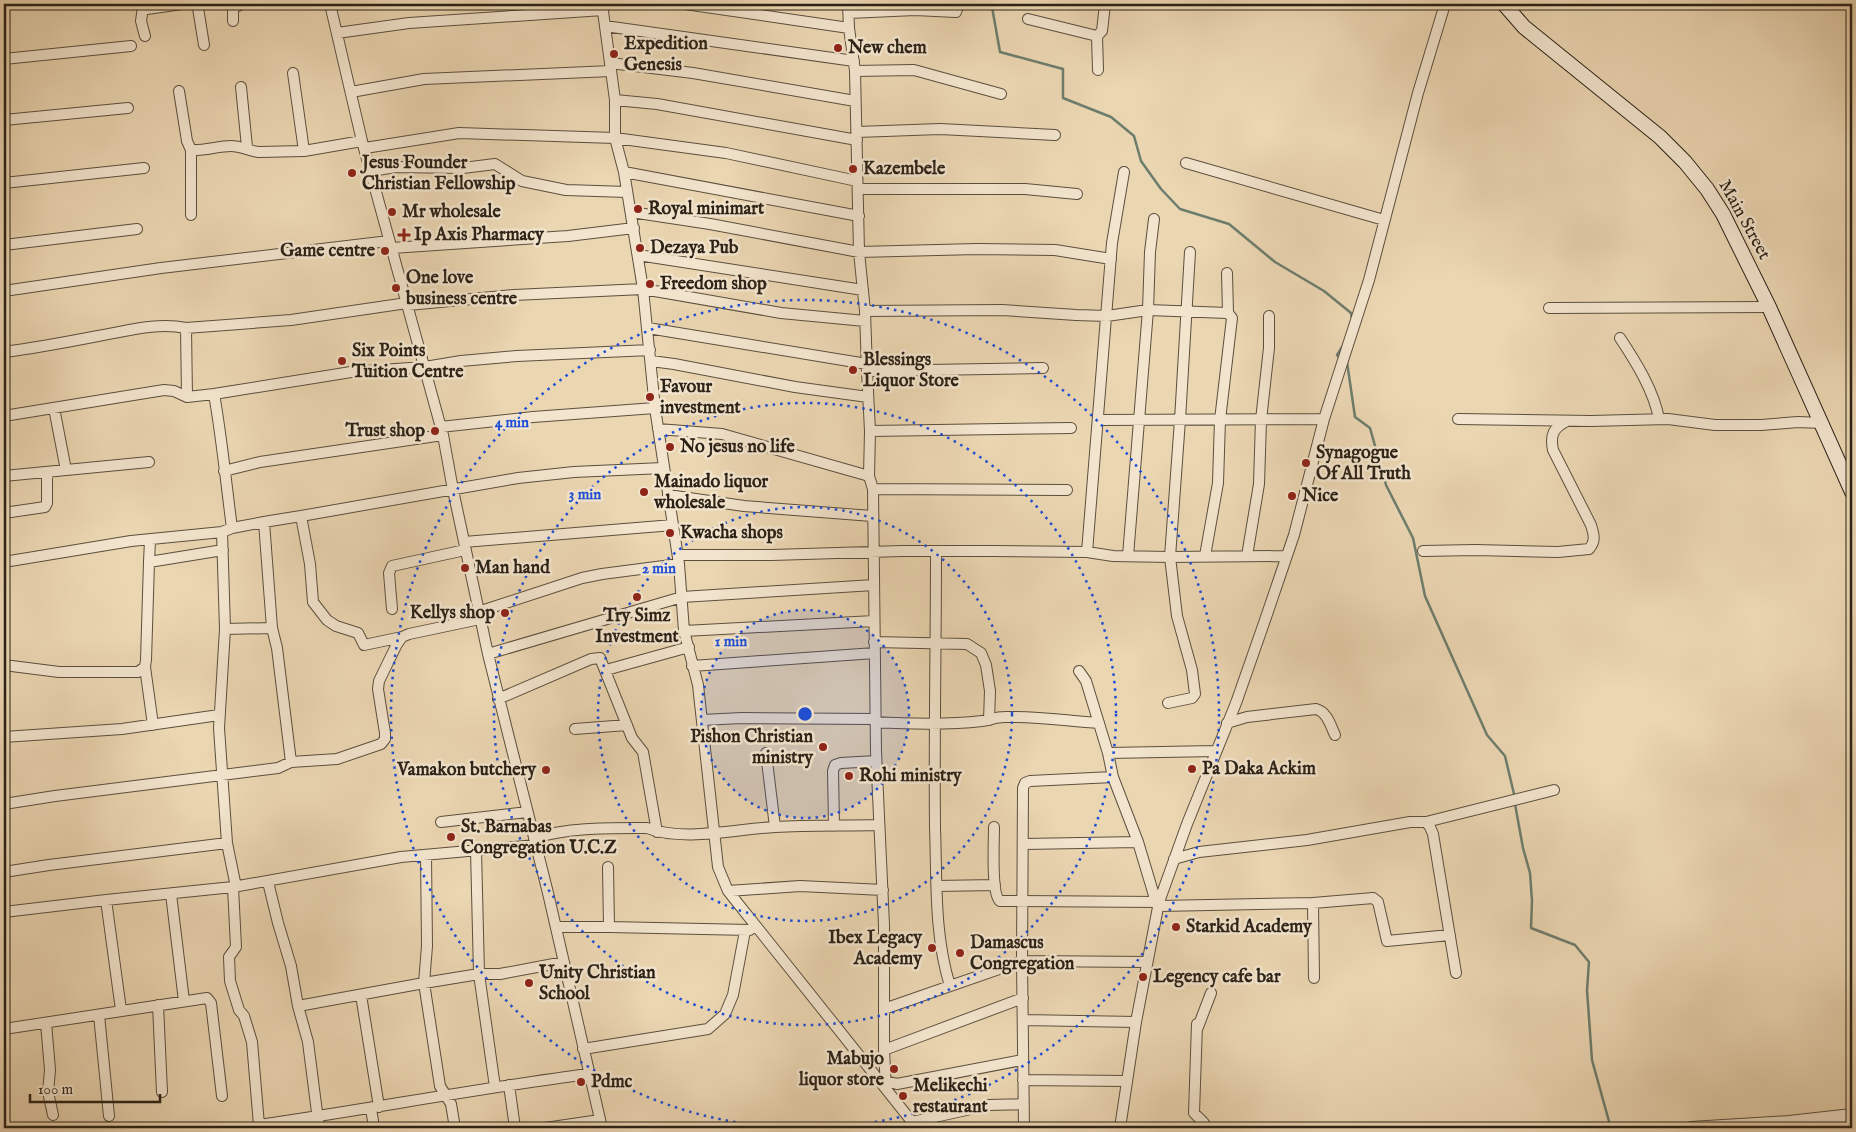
<svg xmlns="http://www.w3.org/2000/svg" width="1856" height="1132" font-family="'IM FELL English',serif">
<style>
.lines{fill:none;stroke-linecap:round;stroke-linejoin:round}
.stream{stroke:#6d7d6d;stroke-width:2.5}
.minor-casing{stroke:#5b4f3e;stroke-width:12}
.tertiary-casing{stroke:#5b4f3e;stroke-width:14}
.secondary-casing{stroke:#2b2217;stroke-width:16}
.minor{stroke:#f2e4cd;stroke-width:10}
.tertiary{stroke:#f2e4cd;stroke-width:12}
.secondary{stroke:#f2e4cd;stroke-width:14}
.ring{fill:none;stroke:#1d4ed8;stroke-width:2.5;stroke-dasharray:2.5 5}
.poi-dot{fill:#8f2418;stroke:#f2e4cd;stroke-width:2}
.labels{text-anchor:middle;dominant-baseline:central;stroke-width:5;stroke-linejoin:round;paint-order:stroke}
.poi-label{font-size:18px;font-weight:bold;fill:#2b2217;stroke:#f2e4cd;text-anchor:start}
.street-label{font-size:18px;fill:#2b2217;stroke:#f2e4cd}
.centre{fill:#1d4ed8;stroke:#f2e4cd;stroke-width:2.5}
.ring-label{font-size:15px;text-anchor:middle;font-weight:bold;fill:#1d4ed8;stroke:#f2e4cd;stroke-width:5;stroke-linejoin:round;paint-order:stroke}
</style>
<rect width="100%" height="100%" fill="#ebd6b2"/>
<filter id="stains"><feTurbulence type="fractalNoise" baseFrequency=".004" numOctaves="4"/><feColorMatrix values="0 0 0 0 .2 0 0 0 0 .09 0 0 0 0 .02 0 0 0 .5 -.17"/></filter>
<radialGradient id="worn" r=".72"><stop offset=".6" stop-color="#630" stop-opacity="0"/><stop offset="1" stop-color="#630" stop-opacity=".3"/></radialGradient>
<g class="lines">
<path class="stream" d="M983,4l9,3 8,45 63,17v29l48,19 23,19 7,25 20,28 19,20 49,15 46,38 49,29 27,22 1,5
M1340,358l-3,-3 7,-11
M1347,362l8,55 15,11 16,57 27,53 12,58 62,139 18,21 9,38
M1515,804l8,44 7,25 2,28 -1,27 44,17 14,17 -2,28 5,70 18,65"/>
<defs>
<path id="minor" d="M142,4l2,4 3,1 35,-5
M195,4l3,4 6,37
M330,4l32,137 81,294 10,55 35,164 60,239 54,235
M602,4l13,96v38l9,34 19,117 12,119 24,156 5,67 14,54 20,182 10,24 189,237
M685,4l164,24
M848,4l1,24 6,43 4,181 6,59 2,60 3,60 -1,45 4,13 3,262 8,174v125l2,39
M143,7l-2,14 4,15
M849,13l66,-3 41,2 3,-8
M1028,19l69,17 5,-5 3,-27
M233,21v-13l9,-4
M605,26l249,35
M337,33l72,-10 194,-13
M1097,36l1,34
M4,59l127,-13
M610,63l83,10 162,28
M855,71l59,-1 87,24
M293,73l11,78
M241,87l6,60
M179,91l8,50 4,9c13,1 27,-4 40,-4 10,0 18,5 28,6l45,-1 58,-10
M351,92l73,-13 187,-8
M615,100l42,4 200,36
M4,120l124,-12
M857,132l83,-3 115,6
M365,148l94,-15 156,5 111,15 131,28
M191,150v65
M1186,163l198,57
M371,171l25,-4 67,1 32,-4 27,17 44,9 61,2
M624,172l235,44
M4,183l140,-15
M859,189h166l52,5
M631,212l79,12 149,28 118,-3 78,1 56,9
M4,245l133,-16
M392,248l176,-12 66,-8
M638,255l225,35
M1227,273l1,40
M4,291l157,-23 228,-27
M408,305l106,-10 129,-6 138,24 84,8
M1549,308l220,-1
M865,311l137,-1 74,5 31,1 41,-6 80,3 4,5 -12,102 -2,63 -13,73
M186,328l1,69
M648,328l219,36
M1620,338c16,24 34,53 39,81
M4,352c32,-4 63,-10 94,-16 29,-5 59,-14 88,-8l105,-8 116,-17
M651,361l23,3 121,23 73,10
M867,371l176,-3
M54,408l12,62
M4,416l160,-26 10,1 13,6 27,-3
M1458,419l133,2 77,-2 47,6h46l37,-3 24,1
M1098,420l226,-1
M440,427l93,-10 122,-9
M658,429l64,5 147,42
M870,431l201,-3
M224,471l36,-9 183,-27
M4,476l145,-14
M873,489l194,1
M668,495l76,11 128,10
M4,513l41,-6 2,-4v-31
M301,516l217,-38 56,-6 89,-4
M264,522l37,-6 9,48 3,38 14,18 9,6 22,7 6,12 38,-8
M232,528c-6,-45 -10,-89 -18,-134l137,-22 74,-5 36,-6 56,-5 133,-6
M222,532l3,97 -6,99 8,115 9,44
M464,542l209,-17
M936,551c0,92 -2,185 -1,277 2,54 -1,106 15,158
M1423,551l52,-1 83,2 31,-3c7,-8 5,-14 2,-24l-38,-75c-3,-15 0,-22 14,-29
M1087,552l25,-309 12,-71
M678,555h94l130,-4h90l95,1 26,4 57,1 116,-1
M1128,556l20,-246 2,-58 4,-33
M1247,556l12,-72 2,-64 8,-72v-32
M4,562l127,-21 91,-9 10,-4 32,-6 8,106 5,20 14,114 46,-3 44,-15 4,-5v-6l-7,-44 1,-8 18,-37 5,-7 7,-3 71,-15
M149,562l1,-22
M392,609l-3,-36 3,-7 73,-16
M478,612l104,-34 20,-4 77,-10
M225,629l47,-1
M684,631l190,-10
M874,642l93,2 14,9 5,12 4,26 -1,29
M488,654l194,-57 192,-12
M4,665l55,7h79l7,-5 1,-7 3,-98 74,-12
M692,666l183,-13
M145,667l8,58
M606,670l83,-23
M1079,671l7,10 22,72 5,24 25,65 18,60
M498,699l93,-40 9,-1 32,80 11,14 14,80
M1168,703l24,-5 3,-4 -3,-24 -15,-54 -7,-59 10,-137 10,-168
M702,720l40,-2 133,1
M875,722c35,2 72,3 107,-1 8,-1 14,-4 22,-4 32,-1 63,4 95,6
M1227,723l20,-6 69,-8c11,3 14,15 19,26
M575,729l52,-4
M4,737l118,-8 97,-14
M766,753l9,74
M1108,753l107,-2
M4,804l51,-8 223,-28 13,-6
M441,822l86,-10
M1426,822l128,-32
M834,826l-1,-55 2,-6 6,-2 35,-2
M994,827c0,14 -3,67 6,74l159,1
M534,838c36,-11 75,-10 113,-10 37,14 89,1 128,-1 35,-2 69,-1 104,-2
M1024,844l114,-2
M476,850l3,124 16,113
M426,855l1,91 -3,37 16,103 11,18 4,24
M1174,859l25,-7 108,-12 103,-18h16l4,5 3,7 23,139
M608,867l1,60
M4,872l45,-7 178,-22
M268,882l10,41 13,43 7,40 10,36 11,86
M937,886l58,-1
M233,887l3,60 -7,10 1,24 9,29 5,6 8,26 7,83
M728,891l72,-5 83,4
M171,894l13,107
M106,900l15,110
M1313,903l1,75
M1159,906l154,-3 60,-5 5,4 9,39 63,-6
M4,912l102,-12 127,-13 168,-30 135,-12
M556,927h53l141,3
M361,995l18,112
M158,1005l4,87
M298,1006l126,-23 55,-9h21l64,-12
M884,1009l138,-48 125,1
M99,1015l10,101
M1023,1020l113,2
M46,1023l4,47 -2,22 5,23
M1197,1024l-3,89 10,10 2,5
M1198,1027l13,-34
M4,1029l203,-31 4,5 11,93
M583,1049l125,-20 17,-15 8,-19 12,-64
M884,1050l139,-52
M1023,1080l104,1
M886,1081l11,3 125,-24
M509,1085l6,43
M371,1108l3,20
M912,1122l77,-17 34,-1
M259,1128v-3c111,-16 220,-37 330,-51
M545,1128l55,-8
M1024,1128l-2,-167 1,-173 2,-5 5,-2 83,-4
M1120,1128l16,-106 23,-120 28,-78 49,-121 28,-80 30,-88 30,-116 45,-139 49,-187 27,-89"/>
<path id="tertiary" d="M1691,1128l98,-6 63,-7"/>
<path id="secondary" d="M1504,4l20,23 136,110 25,25 22,27 16,25 46,93 83,185"/>
</defs>
<use href="#minor" class="minor-casing"/>
<use href="#tertiary" class="tertiary-casing"/>
<use href="#secondary" class="secondary-casing"/>
<use href="#minor" class="minor"/>
<use href="#tertiary" class="tertiary"/>
<use href="#secondary" class="secondary"/>
</g>
<circle cx="805" cy="714" r="104" fill="#1d4ed8" fill-opacity=".12"/>
<g class="ring">
<circle cx="805" cy="714" r="104"/>
<circle cx="805" cy="714" r="207"/>
<circle cx="805" cy="714" r="311"/>
<circle cx="805" cy="714" r="414"/>
</g>
<g class="poi-dot">
<circle cx="838" cy="48" r="5"/>
<circle cx="614" cy="54" r="5"/>
<circle cx="853" cy="169" r="5"/>
<circle cx="352" cy="173" r="5"/>
<circle cx="638" cy="209" r="5"/>
<circle cx="392" cy="212" r="5"/>
<path d="M401.5 227.5h5v5h5v5h-5v5h-5v-5h-5v-5h5z"/>
<circle cx="640" cy="248" r="5"/>
<circle cx="385" cy="251" r="5"/>
<circle cx="650" cy="284" r="5"/>
<circle cx="396" cy="288" r="5"/>
<circle cx="342" cy="361" r="5"/>
<circle cx="853" cy="370" r="5"/>
<circle cx="650" cy="397" r="5"/>
<circle cx="435" cy="431" r="5"/>
<circle cx="670" cy="447" r="5"/>
<circle cx="1306" cy="463" r="5"/>
<circle cx="644" cy="492" r="5"/>
<circle cx="1292" cy="496" r="5"/>
<circle cx="670" cy="533" r="5"/>
<circle cx="465" cy="568" r="5"/>
<circle cx="637" cy="597" r="5"/>
<circle cx="505" cy="613" r="5"/>
<circle cx="823" cy="747" r="5"/>
<circle cx="1192" cy="769" r="5"/>
<circle cx="546" cy="770" r="5"/>
<circle cx="849" cy="776" r="5"/>
<circle cx="451" cy="837" r="5"/>
<circle cx="1176" cy="927" r="5"/>
<circle cx="932" cy="948" r="5"/>
<circle cx="960" cy="953" r="5"/>
<circle cx="1143" cy="977" r="5"/>
<circle cx="529" cy="983" r="5"/>
<circle cx="894" cy="1069" r="5"/>
<circle cx="581" cy="1082" r="5"/>
<circle cx="903" cy="1096" r="5"/>
</g>
<g class="labels">
<g class="poi-label">
<text x="624" y="44">Expedition<tspan x="624" dy="21">Genesis</tspan></text>
<text x="848" y="48">New chem</text>
<text x="362" y="163">Jesus Founder<tspan x="362" dy="21">Christian Fellowship</tspan></text>
<text x="863" y="169">Kazembele</text>
<text x="648" y="209">Royal minimart</text>
<text x="402" y="212">Mr wholesale</text>
<text x="414" y="235">Ip Axis Pharmacy</text>
<text x="650" y="248">Dezaya Pub</text>
<text x="375" y="251" text-anchor="end">Game centre</text>
<text x="406" y="278">One love<tspan x="406" dy="21">business centre</tspan></text>
<text x="660" y="284">Freedom shop</text>
<text x="352" y="351">Six Points<tspan x="352" dy="21">Tuition Centre</tspan></text>
<text x="863" y="360">Blessings<tspan x="863" dy="21">Liquor Store</tspan></text>
<text x="660" y="387">Favour<tspan x="660" dy="21">investment</tspan></text>
<text x="425" y="431" text-anchor="end">Trust shop</text>
<text x="680" y="447">No jesus no life</text>
<text x="1316" y="453">Synagogue<tspan x="1316" dy="21">Of All Truth</tspan></text>
<text x="654" y="482">Mainado liquor<tspan x="654" dy="21">wholesale</tspan></text>
<text x="1302" y="496">Nice</text>
<text x="680" y="533">Kwacha shops</text>
<text x="475" y="568">Man hand</text>
<text x="495" y="613" text-anchor="end">Kellys shop</text>
<text x="637" y="616" text-anchor="middle">Try Simz<tspan x="637" dy="21">Investment</tspan></text>
<text x="813" y="737" text-anchor="end">Pishon Christian<tspan x="813" dy="21">ministry</tspan></text>
<text x="1202" y="769">Pa Daka Ackim</text>
<text x="536" y="770" text-anchor="end">Vamakon butchery</text>
<text x="859" y="776">Rohi ministry</text>
<text x="461" y="827">St. Barnabas<tspan x="461" dy="21">Congregation U.C.Z</tspan></text>
<text x="1186" y="927">Starkid Academy</text>
<text x="922" y="938" text-anchor="end">Ibex Legacy<tspan x="922" dy="21">Academy</tspan></text>
<text x="970" y="943">Damascus<tspan x="970" dy="21">Congregation</tspan></text>
<text x="539" y="973">Unity Christian<tspan x="539" dy="21">School</tspan></text>
<text x="1153" y="977">Legency cafe bar</text>
<text x="884" y="1059" text-anchor="end">Mabujo<tspan x="884" dy="21">liquor store</tspan></text>
<text x="591" y="1082">Pdmc</text>
<text x="913" y="1086">Melikechi<tspan x="913" dy="21">restaurant</tspan></text>
</g>
<g class="street-label">
<text transform="translate(1744 220) rotate(61)">Main Street</text>
</g>
</g>
<circle cx="805" cy="714" r="8" class="centre"/>
<g class="ring-label">
<text x="512" y="427">4 min</text>
<text x="585" y="499">3 min</text>
<text x="659" y="573">2 min</text>
<text x="731" y="646">1 min</text>
</g>
<rect width="1856" height="1132" fill="none" stroke="#ebd6b2" stroke-width="20"/>
<rect x="5" y="5" width="1846" height="1122" fill="none" stroke="#2b2217" stroke-width="2.5"/>
<rect x="10" y="10" width="1836" height="1112" fill="none" stroke="#2b2217"/>
<path d="M30 1094v8h130v-8" fill="none" stroke="#2b2217" stroke-width="2.5"/>
<text x="38" y="1094" font-size="15" fill="#2b2217" stroke="#f2e4cd" stroke-width="4" paint-order="stroke">100 m</text>
<rect width="100%" height="100%" filter="url(#stains)"/>
<rect width="100%" height="100%" fill="url(#worn)"/>
</svg>
